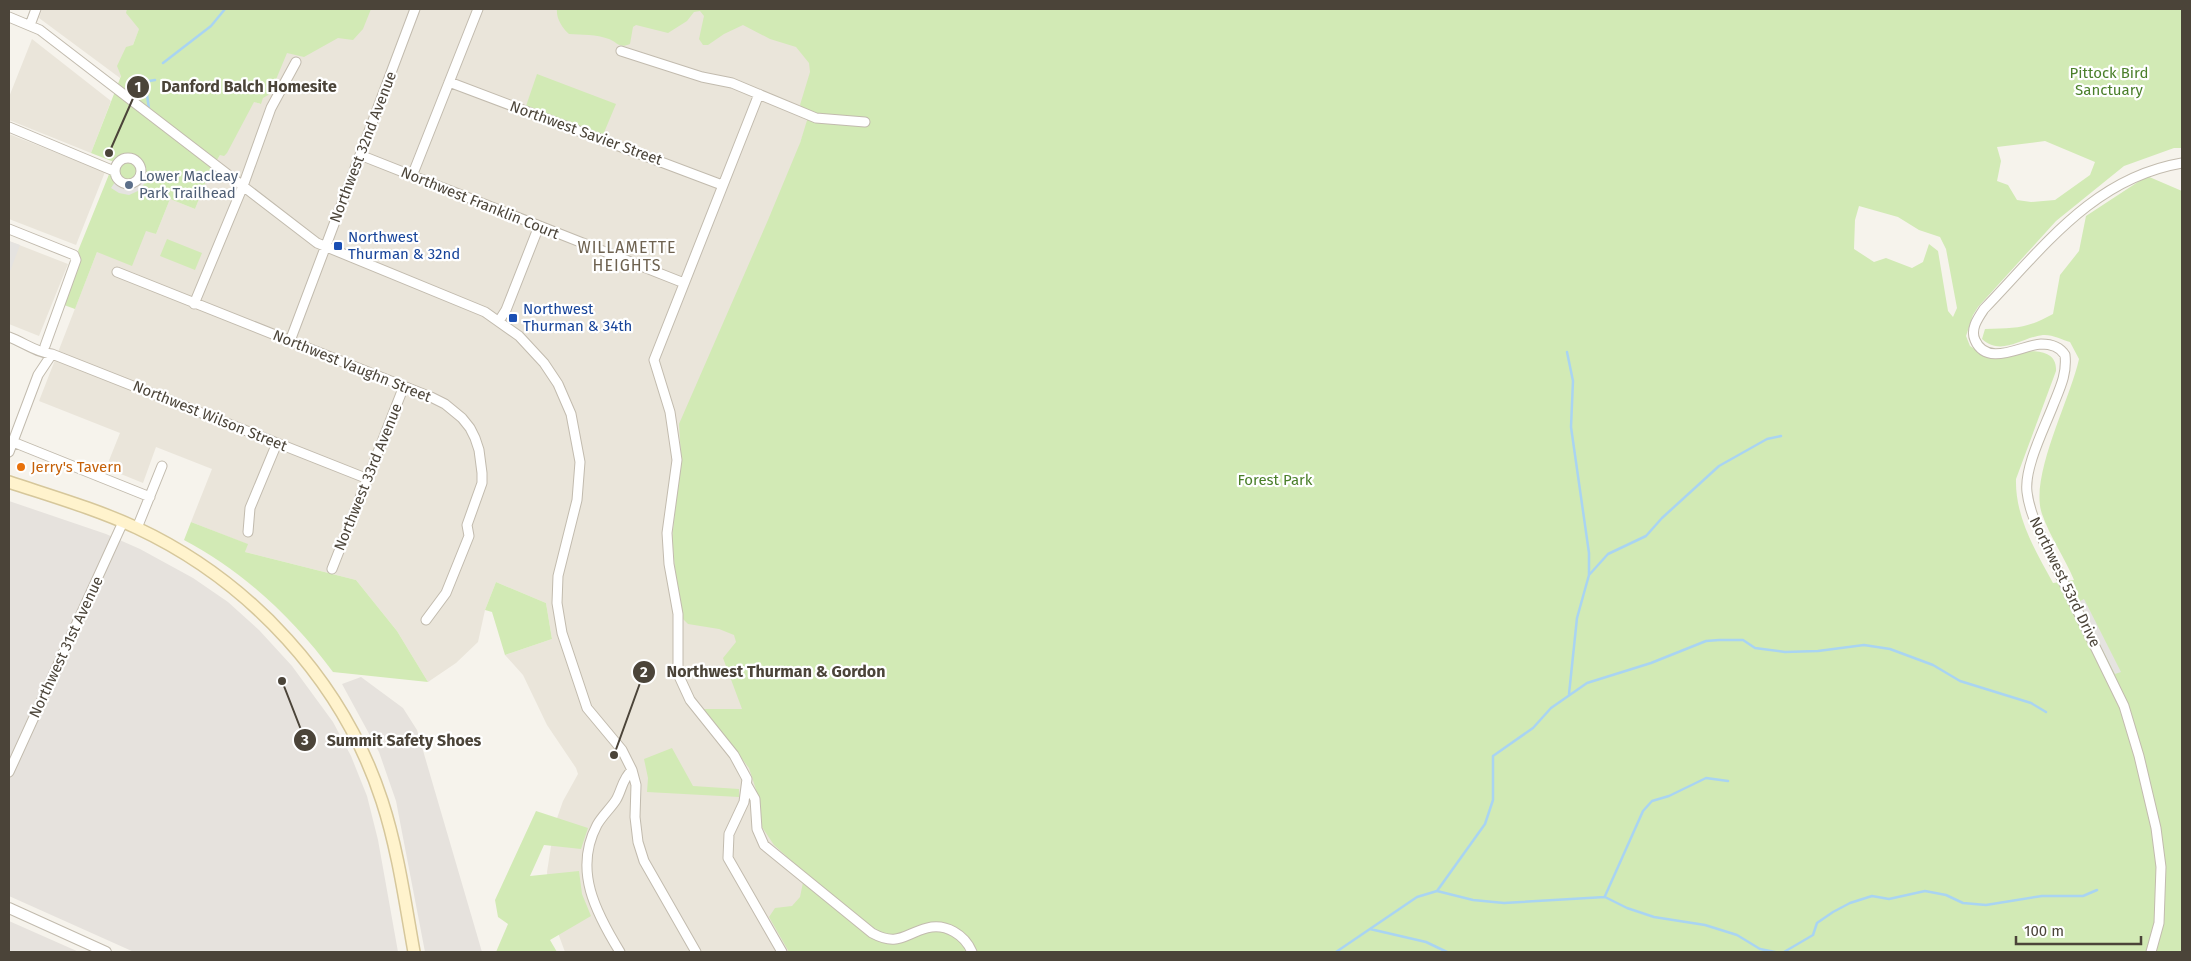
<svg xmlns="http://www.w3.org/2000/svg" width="2191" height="961" font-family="'Fira Sans',sans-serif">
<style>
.residential{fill:#eae5da}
.industrial{fill:#e6e2dd}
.green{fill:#d2eab5;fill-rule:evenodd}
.parking{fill:#e5e3e0}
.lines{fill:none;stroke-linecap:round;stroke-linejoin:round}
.stream{stroke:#a9d4f2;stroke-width:2.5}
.minor-casing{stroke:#c2bbae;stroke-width:11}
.tertiary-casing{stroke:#c2bbae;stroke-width:12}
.secondary-casing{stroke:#d6c79b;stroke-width:14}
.minor{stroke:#fff;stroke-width:9}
.tertiary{stroke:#fff;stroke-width:10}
.secondary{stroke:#fff3cd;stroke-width:11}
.service-dot{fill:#5c6f8a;stroke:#fff;stroke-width:2}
.transit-dot{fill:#1a4fb4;stroke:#fff;stroke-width:2}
.food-dot{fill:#e8710a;stroke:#fff;stroke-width:2}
.labels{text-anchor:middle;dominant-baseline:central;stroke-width:4.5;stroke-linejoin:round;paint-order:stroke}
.park-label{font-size:15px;fill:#4a7f2a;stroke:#fff}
.street-label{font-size:15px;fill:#4b4439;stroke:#fff}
.service-label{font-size:15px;fill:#4e5e75;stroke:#fff;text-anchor:start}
.transit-label{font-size:15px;fill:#164399;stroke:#fff;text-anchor:start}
.food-label{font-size:15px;fill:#c56008;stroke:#fff;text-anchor:start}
.neighbourhood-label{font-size:16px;letter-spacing:1px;fill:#6e6250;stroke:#fff}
.leader{fill:none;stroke:#4b4439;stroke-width:2}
.callout-dot{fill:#4b4439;stroke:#fff;stroke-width:2}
.mark-label{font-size:15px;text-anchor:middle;font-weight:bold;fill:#fff}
.callout-label{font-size:16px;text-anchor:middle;font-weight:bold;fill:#4b4439;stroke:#fff;stroke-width:4.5;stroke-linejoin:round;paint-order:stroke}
</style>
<rect width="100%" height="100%" fill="#f6f3ec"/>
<path class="residential" d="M42,9h126l-10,24 -18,-6 -20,51 -81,-60z
M320,9h386l125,49 -31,85 -29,504 25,63 -92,-1 275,243h-414l-14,-38 -4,-42 7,-45 9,-26 15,-27 -2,-6 -29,-43 -24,-50 -18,-20 47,-16 -6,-36 -50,-21 -11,28 -7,32 -22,21 -28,19 -31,-51 -41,-51 -111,-28 2,-8 -56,-22 21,-53 -56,-22 -13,36 -37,-15 14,-35 -81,-32 58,-149 49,-22 10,4 14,-35 25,10 14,-35 11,-19 23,-58 17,7 28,-68z
M32,39l79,62 -20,52 -82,-33v-23z
M9,134l96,38 -29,73 -67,-26z
M9,241l59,23 -29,72 -30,-12z"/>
<path class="industrial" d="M9,501l97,33 34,15 53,29 35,24 31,28 33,36 41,56 18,34 16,40 11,44 20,112h-264l-125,-56z
M361,677l42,31 14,22 65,222h-57l-29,-151 -17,-49 -37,-68z
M9,921l70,31h-70z"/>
<path class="green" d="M127,9h244l-8,20 -10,11 -15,-2 -34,19 -17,-4 -17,41 -7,4 -2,6 -7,-2 -27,51 -3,3 -4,-1 -11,19 -14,35 -25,-10 -14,35 -10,-3 -14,35 -35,-14 -22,57 -11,-4 17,-46 -3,-8 36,-89 -23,-9 30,-77 -4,-10 9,-19 7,-2 6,-16 -13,-16z
M557,9h1625v139h-8l-50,18 -68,55 -78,86 -5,8 -7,21 4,10 17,11c19,-2 71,-18 69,14l-40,108c-1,38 19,71 37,104l21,-3c-9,-22 -24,-43 -32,-66 -13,-37 28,-114 37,-155l-9,-17c-7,-2 -19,-8 -27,-7 -21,2 -41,22 -61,4l3,-10c30,-1 41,0 68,-15l7,-39 19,-24 7,-35 61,-40 35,15v761h-1393l-20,-35 6,-9 17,-2 8,-9 5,-24 -31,-28 -12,-18 -3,-28 -10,-31 -46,-59h39l-19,-51 13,-16 -2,-7 -15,-6 -31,-5 -8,-8 -8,-77 9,-83 -2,-32 89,-204 32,-77 9,-29 -9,-9 10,-33 -1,-9 -13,-16 -26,-8 -27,-14 -19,9 -16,11h-5l-4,-6 5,-23 -4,-5 -6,1 -7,9 -19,12 -32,-8 -3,2 -3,17c-11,5 -13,-2 -21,-5 -13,-5 -27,-4 -40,-5 -7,-6 -13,-16 -12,-25zM2045,141l50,21 -5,13 -35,25 -24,2 -14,-2 -9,-15 -11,-4 4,-20 -4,-14zM1859,206l39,11 21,13 21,7 6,12 11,59 -4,9 -5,-6 -10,-60 -9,-7 -6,18 -11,6 -26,-10 -12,4 -20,-13 1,-29z
M537,74l79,30 -13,31 -77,-29z
M167,239l35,14 -7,17 -35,-14z
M191,522l57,22 -3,8 111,28 41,51 31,51 -95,-10c-40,-54 -90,-101 -149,-132z
M496,582l50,21 6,36 -47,16 -13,-43 -7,-2z
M672,748l21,38 46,3v8l-92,-5 1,-14 -4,-19z
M536,811l52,17 -7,21 -37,-4 -14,31 49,-5 3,23 9,22 -41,24 7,12h-61l12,-28 -10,-7 -3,-17z"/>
<path class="parking" d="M141,174l8,4 -11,13 -9,4 -10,-2 -8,-5 6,-9 8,5 10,-2z
M9,241l11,4 -11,29z
M2084,599l37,73 -6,2 -37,-72z"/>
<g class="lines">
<path class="stream" d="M163,63l48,-37 14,-17
M149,109l-3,-21 3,-7 6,-1
M1567,352l6,29 -2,46 18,126v22l-12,43 -8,76
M1589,575l19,-21 38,-18 16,-18 57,-52 48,-27 14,-3
M1437,891l48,-67 8,-24v-44l40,-28 18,-20 36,-25 64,-20 55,-22 13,-1h24l12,8 30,4 33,-1 46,-6 26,4 43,16 27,16 71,22 15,9
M1605,896l38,-85 9,-10 17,-5 37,-18 22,3
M1370,929l56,13 21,10
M1336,952l81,-55 20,-6 36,9 31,3 101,-6 22,11 27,9 51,8 32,10 23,14 15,3
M1784,952l29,-17 4,-12 16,-11 17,-9 22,-7 17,3 36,-8 21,4 17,8 23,2 56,-9h41l14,-6"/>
<defs>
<path id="minor" d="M9,17l31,13 277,213 168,69 34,24 25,27 14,21 13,30 9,48 -3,38 -19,76 -1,27 5,30 25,75 35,42 10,20 4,15 -1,32 3,25 6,19 52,91
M30,25l6,-16
M621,51l81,26 30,6 84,35 49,4
M449,82l273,103
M759,94l-105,266 16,52 7,48 -10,73 2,31 9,50v60l12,26 44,55 13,24 -3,23 -15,32 -1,24 54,94
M9,127l105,44
M360,155l324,128
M115 171a13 13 0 1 1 26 0a13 13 0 1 1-26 0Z
M412,176l66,-167
M9,229l65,26 2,5 -31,86
M117,272l314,125 14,7 17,14 8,10 5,10 4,12 3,23v10l-15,42 2,11 -23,57 -20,27
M194,304l49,-118 28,-78 25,-46
M499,321l7,-11 33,-84
M9,337c14,5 28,16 43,17l316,125
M290,341l125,-332
M13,442l137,55
M9,452l29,-77 14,-21
M137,528l25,-62
M248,532l2,-24 27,-65
M332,569l72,-183
M9,772l114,-250
M747,785l8,14 2,30 7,16 108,88c26,14 32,1 55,-5 19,-5 38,7 45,24
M620,952c-24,-39 -47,-82 -23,-127 5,-9 13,-16 19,-25 6,-10 6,-21 16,-30
M2151,952l8,-29 2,-56 -5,-39 -17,-72 -15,-50 -81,-166c-7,-16 -14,-31 -16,-48 -3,-25 18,-65 27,-89 7,-17 13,-30 11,-48 -5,-8 -14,-11 -24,-11 -19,1 -54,24 -66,-4 -5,-11 3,-22 9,-31 59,-61 109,-131 198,-146"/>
<path id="tertiary" d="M9,908l97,44"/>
<path id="secondary" d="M9,482c42,14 87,27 128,46 113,53 206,153 245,273 16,49 23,101 32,151"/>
</defs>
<use href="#minor" class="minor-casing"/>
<use href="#tertiary" class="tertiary-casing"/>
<use href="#secondary" class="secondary-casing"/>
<use href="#minor" class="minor"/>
<use href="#tertiary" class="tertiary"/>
<use href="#secondary" class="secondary"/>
</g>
<circle class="service-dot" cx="129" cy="185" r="5"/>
<g class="transit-dot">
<rect x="333" y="241" width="10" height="10" rx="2.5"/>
<rect x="508" y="313" width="10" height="10" rx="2.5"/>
</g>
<circle class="food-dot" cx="21" cy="467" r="5"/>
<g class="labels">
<g class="park-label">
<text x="2109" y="73">Pittock Bird<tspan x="2109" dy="17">Sanctuary</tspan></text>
<text x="1275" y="480">Forest Park</text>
</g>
<g class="street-label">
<text transform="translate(586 133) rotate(20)">Northwest Savier Street</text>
<text transform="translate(363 147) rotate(-69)">Northwest 32nd Avenue</text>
<text transform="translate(480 203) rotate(22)">Northwest Franklin Court</text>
<text transform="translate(352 366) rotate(22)">Northwest Vaughn Street</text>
<text transform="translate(210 416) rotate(22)">Northwest Wilson Street</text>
<text transform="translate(368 477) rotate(-68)">Northwest 33rd Avenue</text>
<text transform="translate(2065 582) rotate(64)">Northwest 53rd Drive</text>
<text transform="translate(66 647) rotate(-65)">Northwest 31st Avenue</text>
</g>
<g class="service-label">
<text x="139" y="176">Lower Macleay<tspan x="139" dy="17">Park Trailhead</tspan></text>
</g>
<g class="transit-label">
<text x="348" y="237">Northwest<tspan x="348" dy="17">Thurman &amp; 32nd</tspan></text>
<text x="523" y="309">Northwest<tspan x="523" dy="17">Thurman &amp; 34th</tspan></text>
</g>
<g class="food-label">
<text x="31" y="467">Jerry's Tavern</text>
</g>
<g class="neighbourhood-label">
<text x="627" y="247">WILLAMETTE<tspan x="627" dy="18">HEIGHTS</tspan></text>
</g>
</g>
<path class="leader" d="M109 153L138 87M614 755L644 672M282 681L305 740"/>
<g class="callout-dot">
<circle cx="109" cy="153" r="5"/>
<circle cx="614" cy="755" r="5"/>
<circle cx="282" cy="681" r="5"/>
<circle cx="138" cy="87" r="12"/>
<circle cx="644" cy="672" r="12"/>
<circle cx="305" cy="740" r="12"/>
</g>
<g class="mark-label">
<text x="138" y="92">1</text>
<text x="644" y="677">2</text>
<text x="305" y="745">3</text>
</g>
<g class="callout-label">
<text x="249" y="92">Danford Balch Homesite</text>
<text x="776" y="677">Northwest Thurman &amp; Gordon</text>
<text x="404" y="746">Summit Safety Shoes</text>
</g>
<rect width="2191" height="961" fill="none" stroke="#4b4439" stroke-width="20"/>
<path d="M2016 936v8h125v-8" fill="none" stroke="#4b4439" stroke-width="2.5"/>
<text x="2024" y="936" font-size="15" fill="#4b4439" stroke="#ffffff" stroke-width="4" paint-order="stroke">100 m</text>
</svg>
